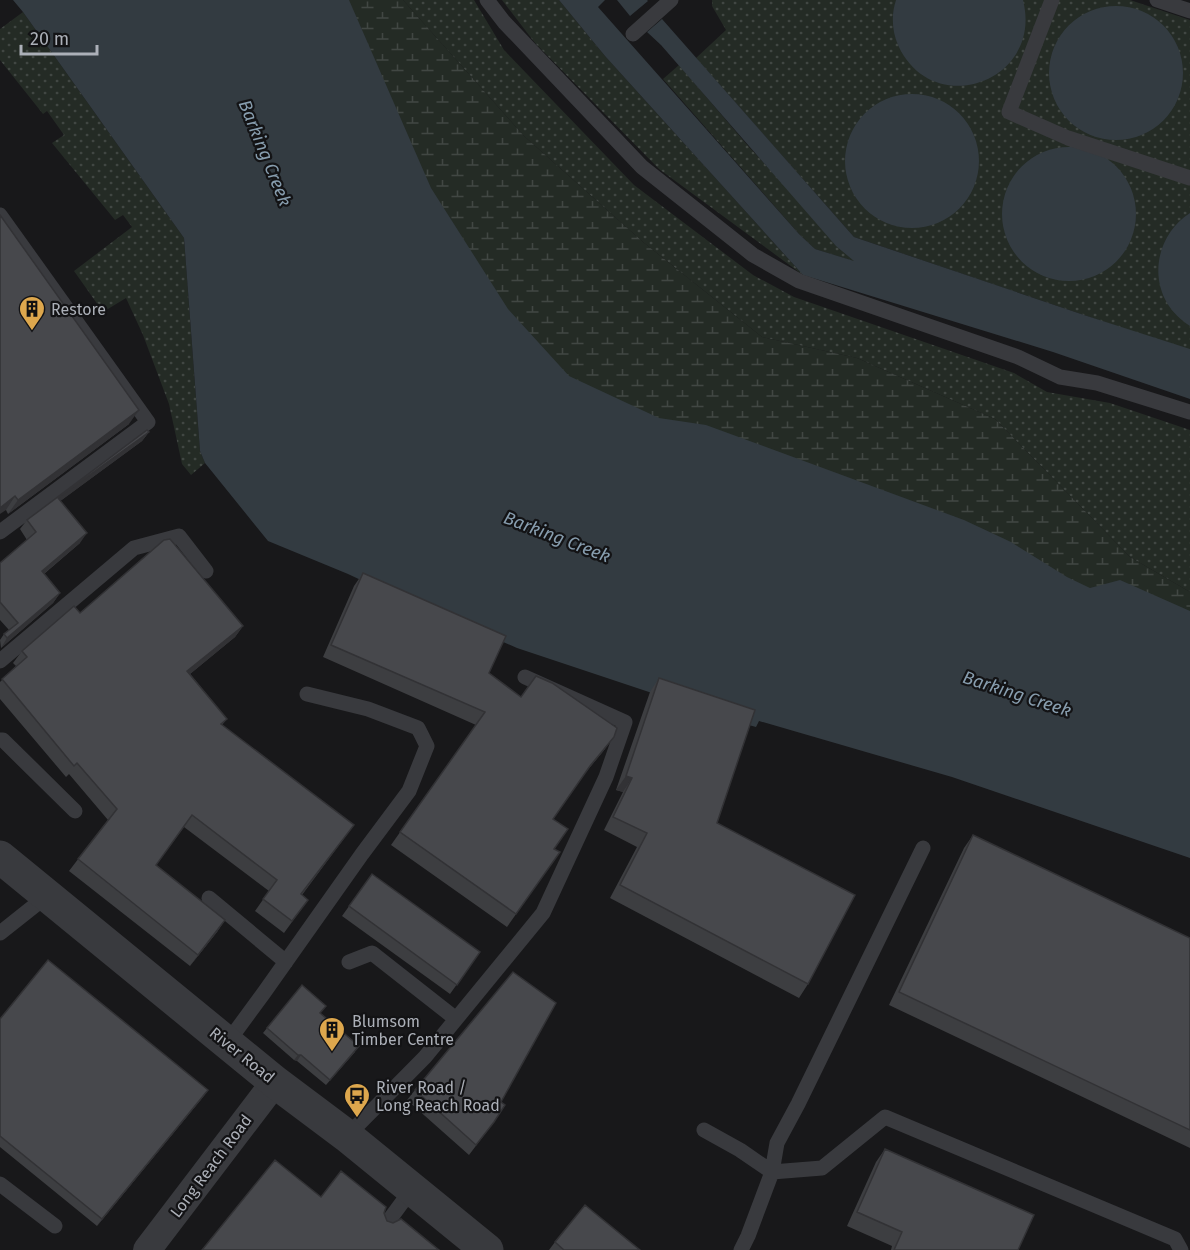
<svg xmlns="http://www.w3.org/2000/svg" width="1190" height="1250" font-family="'Fira Sans',sans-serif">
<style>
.grass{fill:url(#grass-dots)}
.wetland{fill:url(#wetland-marsh)}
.water{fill:#333b41}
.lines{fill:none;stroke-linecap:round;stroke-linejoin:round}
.service{stroke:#393a3e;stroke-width:15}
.minor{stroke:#393a3e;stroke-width:28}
.tertiary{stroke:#393a3e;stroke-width:33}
.wall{fill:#3d3e41}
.shaded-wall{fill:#323235}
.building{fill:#47484c;stroke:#323235;stroke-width:1.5}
.labels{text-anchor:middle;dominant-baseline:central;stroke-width:4.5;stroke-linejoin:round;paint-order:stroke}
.poi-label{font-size:16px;fill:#acb0b8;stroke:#131315;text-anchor:start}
.street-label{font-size:16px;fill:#acb0b8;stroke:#131315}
.water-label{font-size:18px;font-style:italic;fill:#879dae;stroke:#131315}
</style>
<defs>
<pattern id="grass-dots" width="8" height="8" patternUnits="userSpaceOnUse" patternTransform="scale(1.5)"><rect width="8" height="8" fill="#242b25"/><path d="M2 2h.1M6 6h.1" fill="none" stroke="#414743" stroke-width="1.8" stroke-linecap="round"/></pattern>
<pattern id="wetland-marsh" width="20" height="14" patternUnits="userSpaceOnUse" patternTransform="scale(1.5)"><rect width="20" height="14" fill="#242b25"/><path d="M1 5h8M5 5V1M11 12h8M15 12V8" fill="none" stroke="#414743"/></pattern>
</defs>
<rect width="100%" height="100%" fill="#18181a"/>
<path class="grass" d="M403,0h71l30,50 130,135 119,90 41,22 220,76 33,19 63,11 80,27v162l-60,-35 -135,-138 -138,-61 -95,-21 -119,-95 -119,-106z
M502,0h57l46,56 198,219 -144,-106 -124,-126z
M712,0h418l60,20v331l-336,-114 -158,-179 30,-28 -14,-24z
M23,12l161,226 16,213 5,12 -14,12 -9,-11 -13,-60 -26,-69 -17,-37 -23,14 -29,-41 58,-44 -9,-12 -8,5 -63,-77 12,-8 -17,-24 -4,3 -43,-54v-31z
M679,65l70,82 107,115 -41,-13 -16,-15 -136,-155z"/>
<path class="wetland" d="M324,0h79l121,136 119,106 119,95 95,21 138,61 135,138 60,35v71l-601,-230 -275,-416z"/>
<path class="water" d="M13,0h336l82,188 77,121 61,67 90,42 47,7 258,95 47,22 56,35 23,11 30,-8 70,31v247l-238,-81 -193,-56 -3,6 -11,-3 -228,-76 -86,-38 -2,2 -81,-38 -80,-33 -63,-78 -5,-12 -16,-213 -161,-226z
M559,0h46l-7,7 201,227 16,15 39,12 -18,-15 -175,-201 -14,-13 15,-13 192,218 230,78 106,34v50l-137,-47 -250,-77 -198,-219z
M617,0h30l1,1 -18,15z
M896,0h127c21,82 -91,121 -125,45 -6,-14 -7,-30 -2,-45z
M1049 73a67 67 0 1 1 134 0a67 67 0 1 1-134 0Z
M845 161a67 67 0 1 1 134 0a67 67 0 1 1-134 0Z
M1002 214a67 67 0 1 1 134 0a67 67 0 1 1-134 0Z
M1190,213v113c-9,-6 -17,-13 -23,-23 -18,-31 -7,-71 23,-90z"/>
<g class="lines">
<path class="service" d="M487,0l17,22 138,145 111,88 46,26 219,76 42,20 37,6 93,29
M1052,0l-43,112 59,26 122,40
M1157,0l33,11
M633,34l38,-34
M0,215l148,207 -148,110
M0,661l134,-113 45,-12 27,35
M0,740h3l72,71
M209,898l77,64
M0,933l48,-38
M349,962l23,-9 84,66
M227,1043l36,-49 99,-140 47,-63 18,-45 -9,-18 -50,-19 -61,-15
M704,1130l36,20 32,22 50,-4 63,-51 290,122 6,11
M347,1136l78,-79 118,-144 63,-136 19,-55 -100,-45
M0,1184l55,42
M384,1227l28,-38
M741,1250l7,-14 24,-64 5,-29 21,-39 125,-256"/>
<path class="minor" d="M147,1250l128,-168"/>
<path class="tertiary" d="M0,857l275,225 72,54 140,114"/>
</g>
<path class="wall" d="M0,215l129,209 -121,90 -2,-4z
M149,432l-7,9 -82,60 20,42 -36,31 16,19 -7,10 -52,45 -1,-8 4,-6 5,-4 -9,-10v-57l27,-23 -7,-11 7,-9z
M363,573l126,100 32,24 84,52 -24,29 -28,41 1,30 6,3 -53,75 -116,-82 85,-120 -153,-68 31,-71z
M80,613l163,13 -8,11 -45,37 37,45 -5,6 132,100 -52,70 6,5 -24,33 -29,-22 14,-20 -85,-64 -28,38 69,55 -8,12 -27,34 -121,-95 39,-51 -39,-46 -3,3 -66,-78v-17l16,-16 -3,-3 9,-12z
M659,678l58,145 91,161 -9,14 -189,-100 27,-51 -33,-17 19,-38 -7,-2 34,-98z
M973,835l217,103v210l-301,-143 75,-157z
M372,874l108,78 -30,42 -108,-78z
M320,1014l35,38 -29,33 -29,-24 -3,-1 -31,-27 4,-5z
M0,1019l203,78 -106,129 -97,-79z
M415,1090l86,12 -7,20 -25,33 -62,-55z
M885,1149l133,101h-127l1,-4 -45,-20 29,-64z
M555,1242l85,8h-91z"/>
<path class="shaded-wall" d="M139,410l-10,14 -121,90 10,-14z
M149,432l-7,9 -91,67 7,-10z
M15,496l-9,14 -6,4v-6z
M87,533l-7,10 -45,38 7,-10z
M60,593l-7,10 -52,45 6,-10z
M243,626l-8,11 -56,46 8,-12z
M614,737l-9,12 -24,29 9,-12z
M626,776l6,2 -9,14 -7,-2z
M225,920l-8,12 -27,34 8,-11z
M298,1055h3l-4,6 -3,-1z
M208,1090l-5,7 -106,129 5,-7z"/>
<path class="building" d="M0,215l139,195 -121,90 -3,-4 -15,12z
M147,430l2,2 -91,66 29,35 -45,38 18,22 -53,45 -3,-4 14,-11 -18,-21v-39l36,-31 -9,-12z
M170,539l73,87 -56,45 40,48 -6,5 133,101 -53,69 7,6 -16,21 -29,-22 14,-19 -85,-65 -36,50 69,55 -27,35 -120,-96 39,-50 -40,-46 -3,3 -72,-87 25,-22 -5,-6 52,-45 6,7 84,-73z
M363,573l143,63 -17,37 32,24 15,-21 16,7 65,45 -3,9 -24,29 -37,53 15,10 -14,20 6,3 -44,62 -116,-82 85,-120 -154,-67z
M659,678l96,32 -38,113 138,72 -47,89 -188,-99 27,-52 -34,-16 19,-39 -6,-2z
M973,835l217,103v192l-291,-138z
M372,874l108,78 -23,33 -108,-79z
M48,960l160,130 -106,129 -102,-83v-117z
M513,972l43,31 -55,99 4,3 -11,17 -18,23 -61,-55z
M302,985l24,21 -6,7 39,33 -29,34 -29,-25h-3l-31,-27z
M885,1149l149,66 -16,35h-124l8,-18 -45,-20z
M275,1160l46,37 20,-26 45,36 -2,6 3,8 6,2 8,-4 38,31h-237z
M585,1205l55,45h-76l-9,-8z"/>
<defs>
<symbol id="building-pin" viewBox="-11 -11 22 30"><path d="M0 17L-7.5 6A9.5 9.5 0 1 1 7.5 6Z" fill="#dda74d" stroke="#131315"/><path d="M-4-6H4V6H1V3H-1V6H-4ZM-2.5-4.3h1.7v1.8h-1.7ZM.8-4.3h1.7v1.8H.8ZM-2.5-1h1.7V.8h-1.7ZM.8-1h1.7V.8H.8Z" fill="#111"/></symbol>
<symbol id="bus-pin" viewBox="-11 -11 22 30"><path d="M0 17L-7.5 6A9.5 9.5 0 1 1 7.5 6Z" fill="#dda74d" stroke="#131315"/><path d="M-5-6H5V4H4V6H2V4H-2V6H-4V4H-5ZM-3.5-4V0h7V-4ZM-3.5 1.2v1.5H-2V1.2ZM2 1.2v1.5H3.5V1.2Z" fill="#111"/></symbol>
</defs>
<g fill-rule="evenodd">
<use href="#building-pin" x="17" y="294" width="30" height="40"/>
<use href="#building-pin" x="317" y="1015" width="30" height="40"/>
<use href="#bus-pin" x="342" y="1081" width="30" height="40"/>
</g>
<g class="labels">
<g class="poi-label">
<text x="51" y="309">Restore</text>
<text x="352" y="1021">Blumsom<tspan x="352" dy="18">Timber Centre</tspan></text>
<text x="376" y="1087">River Road /<tspan x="376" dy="18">Long Reach Road</tspan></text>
</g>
<g class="street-label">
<text transform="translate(242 1055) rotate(39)">River Road</text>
<text transform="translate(211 1166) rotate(-53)">Long Reach Road</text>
</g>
<g class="water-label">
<text transform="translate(265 153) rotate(68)">Barking Creek</text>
<text transform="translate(557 537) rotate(21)">Barking Creek</text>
<text transform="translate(1017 694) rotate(18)">Barking Creek</text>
</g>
</g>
<path d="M21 45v9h76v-9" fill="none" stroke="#acb0b8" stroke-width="3"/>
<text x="30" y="45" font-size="18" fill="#acb0b8" stroke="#131315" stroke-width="4.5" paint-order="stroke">20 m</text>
</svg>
